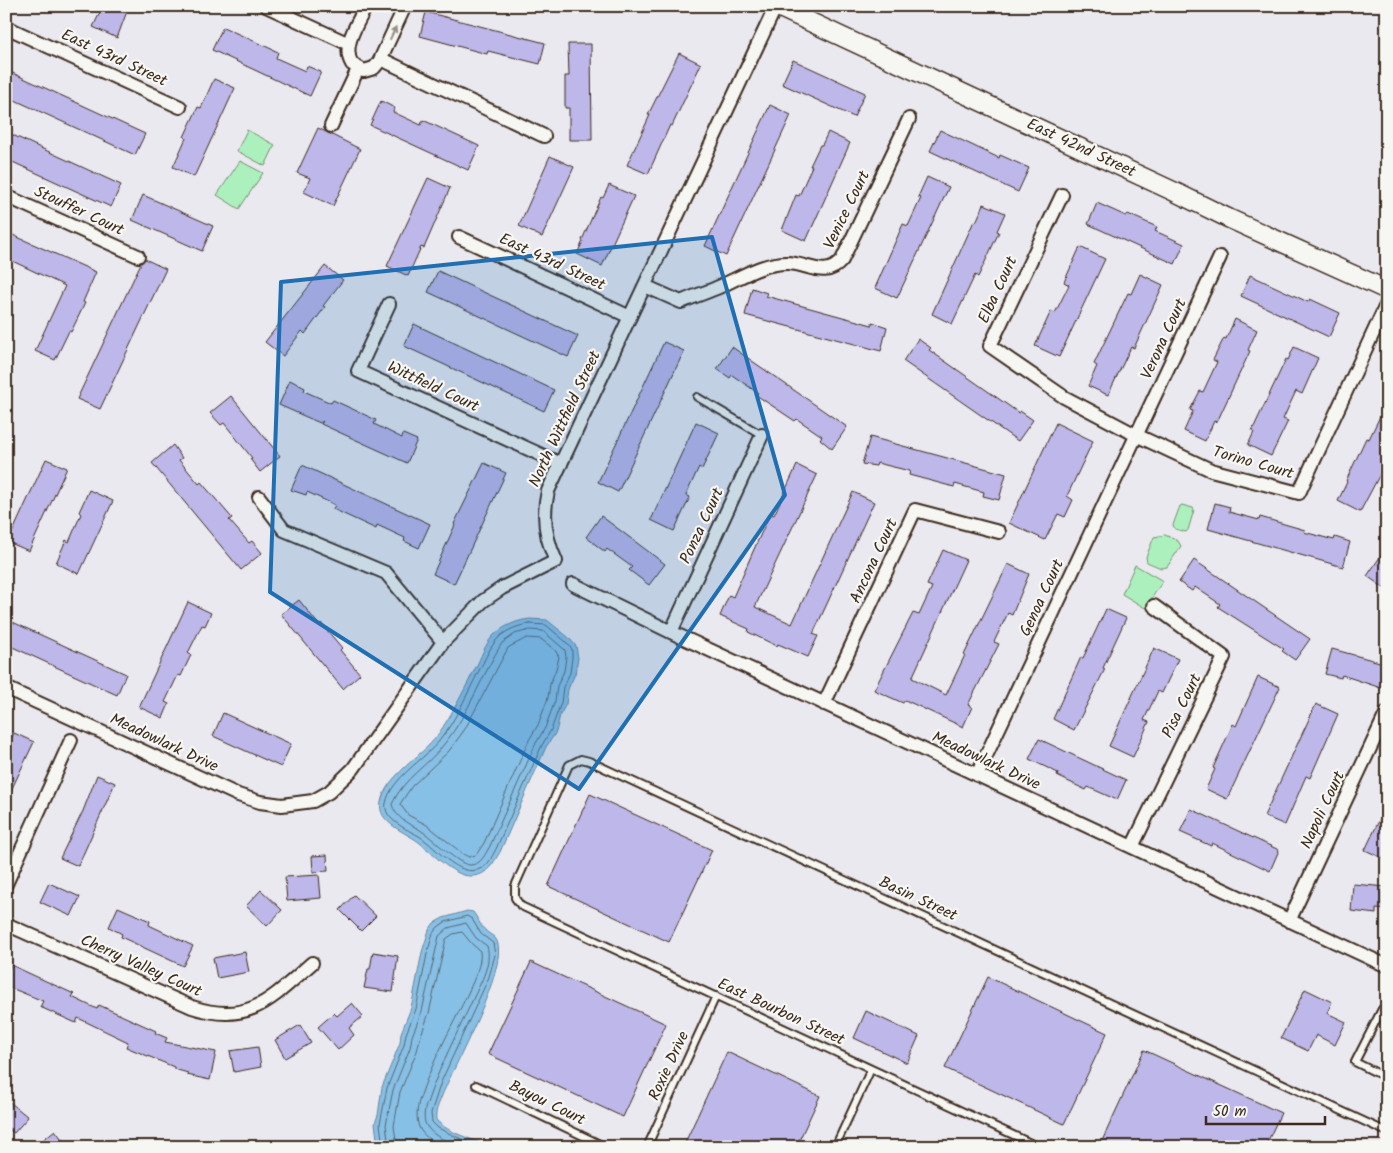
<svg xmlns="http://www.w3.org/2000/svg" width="1393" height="1153" font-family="Kalam,sans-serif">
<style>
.green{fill:#acf1bd;stroke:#748e6e}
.water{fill:#87c0e6;stroke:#698496}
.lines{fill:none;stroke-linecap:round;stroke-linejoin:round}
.shore{stroke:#59666e;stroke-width:1}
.building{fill:#beb7e9;stroke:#3b2a1e}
.lane-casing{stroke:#3b2a1e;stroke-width:10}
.street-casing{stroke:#3b2a1e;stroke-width:16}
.secondary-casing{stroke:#3b2a1e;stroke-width:21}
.lane{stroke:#f6f6f2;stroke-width:6}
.street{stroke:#f6f6f2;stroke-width:12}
.secondary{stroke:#f6f6f2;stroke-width:18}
.oneway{fill:#989088}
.marked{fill:#1f6fb2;fill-opacity:0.2;stroke:#1f6fb2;stroke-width:4;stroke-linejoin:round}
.labels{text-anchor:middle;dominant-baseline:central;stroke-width:4.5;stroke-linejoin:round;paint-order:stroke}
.street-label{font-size:16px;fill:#3b2a1e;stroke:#f6f6f2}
</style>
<rect width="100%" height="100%" fill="#ebe9f0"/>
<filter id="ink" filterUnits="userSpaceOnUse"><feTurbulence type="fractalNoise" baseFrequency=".02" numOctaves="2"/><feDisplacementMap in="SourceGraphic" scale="10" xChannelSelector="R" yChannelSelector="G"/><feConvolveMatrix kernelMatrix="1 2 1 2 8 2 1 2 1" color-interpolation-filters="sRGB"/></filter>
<g filter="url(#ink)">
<path class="green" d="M247,130l28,15 -10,21 -28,-15z
M240,161l23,12 -24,36 -22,-14z
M1182,505l11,3 1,2 -6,20 -2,2 -11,-3 -2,-4 7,-19z
M1165,535l13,6 3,5 -14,21 -6,1 -14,-6 -1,-5 8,-20z
M1135,565l28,16 -18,27 -23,-14z"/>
<path class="water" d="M530,619l17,1 21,17 8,9 2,12 -3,16 -7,15 -2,15 -6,11 -4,17 -10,15 -46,105c-7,11 -12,23 -27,24 -18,2 -40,-22 -53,-33 -12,-10 -44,-20 -39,-41 5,-26 41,-46 56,-66 16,-23 28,-48 41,-73 4,-9 9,-22 17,-29 9,-8 23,-14 35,-15z
M467,911l6,1c5,6 7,14 13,19 4,4 9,5 11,10 12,27 -44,126 -56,157 -3,8 -6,13 -5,22 13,14 36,18 53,27h-111l-3,-24 3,-8 4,-28 18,-44 1,-10 10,-25 11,-56 7,-22 5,-7 9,-5z"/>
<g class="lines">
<path class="shore" d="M530,624l16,1 19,16 7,8v9l-2,15 -7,14 -2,16 -10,27 -9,15 -46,104c-3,5 -6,13 -10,16 -23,20 -49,-18 -67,-29 -11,-6 -37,-17 -33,-33 5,-25 39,-44 54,-63 18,-23 29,-51 43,-77 4,-8 9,-19 16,-26 8,-7 20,-12 31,-13z
M530,630l13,1 22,19 1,7 -2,14 -7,15 -2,15 -10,27 -9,15 -46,103c-5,8 -8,18 -19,19 -12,1 -37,-26 -48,-33 -6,-5 -14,-7 -20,-12 -5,-4 -10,-10 -11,-16 13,-28 35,-37 53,-61 24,-30 37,-68 57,-100l13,-9z
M527,638l14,1 14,11 4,7 -3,12 -6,15 -2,14 -10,27 -9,15 -45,103 -8,12 -7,2 -6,-3 -36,-29 -19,-10 -8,-11 12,-18 37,-35 16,-22 43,-81z
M383,1147l-3,-23 7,-36 17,-43 2,-11 10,-25 11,-55 6,-21 5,-6 7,-5 22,-6 5,3 9,15 12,9 2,12 -6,22 -48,105 -10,31 1,9 6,6 40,19
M389,1147l-3,-22 7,-35 17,-42 2,-12 10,-25 17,-75 9,-8 18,-5 10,15 11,8c5,17 -6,36 -13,51 -16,35 -35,70 -47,106 -3,6 -4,16 -1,22 7,12 24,18 36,22
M397,1147l-3,-21 6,-34 17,-41 3,-13 9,-25 17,-74 7,-5 9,-2 10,12 8,7c2,13 -6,28 -11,40 -17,36 -38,72 -50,110 -2,8 -3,18 0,26 4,10 15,15 23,20"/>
</g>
<path class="building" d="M103,6h26l-12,32 -24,-11z
M426,12l119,31 -5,21 -52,-13 -1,3 -67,-18z
M223,27l55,25 -2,6 29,13 2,-5 14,6 -11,24 -98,-46z
M568,44h23l1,96h-23v-32h-4v-32h4z
M679,53l22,11 -29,62 -2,-1 -22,49 -21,-9 23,-50h-2z
M793,60l72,33 -11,24 -72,-33z
M6,70l139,64 -10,21 -129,-59z
M214,79l21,9 -41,89 -21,-10 13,-29 -2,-1 14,-30 3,1z
M381,101l14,7 -2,4 28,13 2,-5 56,26 -11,24 -98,-45z
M770,105l21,10 -65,141 -21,-10z
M318,128l42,21 -27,57 -29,-14 6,-14 -13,-5z
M940,130l59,28 1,-3 29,13 -11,24 -88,-41z
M6,132l115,53 -10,22 -105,-48z
M828,132l22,11 -44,98 -24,-11 14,-35 3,1 13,-30h-2l10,-21h2z
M550,156l24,11 -32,70 -23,-11z
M927,177l22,10 -52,111 -22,-10 28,-64 5,2 13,-28 -3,-1z
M428,178l22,10 -26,60 -3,-1 -13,29 -21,-10z
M609,185l25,11 -32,70 -25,-12 6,-13 -1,-1 19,-43 2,1z
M143,195l70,31 -11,25 -70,-31z
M1097,203l29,13 2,-2 29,13 -2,4 29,13 -9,20 -87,-40z
M984,204l21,9 -8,18 2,1 -21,45 -3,-2 -23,49 -20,-10 42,-93 2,1z
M6,232l90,40 -13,30 2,1 -14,29 -2,-1 -14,29 -20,-9 30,-65 -59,-28z
M1080,247l25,12 -46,98 -24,-11 16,-35 4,2 14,-28 -5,-3z
M145,259l21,10 -66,140 -23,-10 64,-136z
M325,266l18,14 -20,26 2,1 -20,27 -3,-3 -19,25 -18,-14z
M438,271l140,65 -10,21 -140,-65z
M1140,274l23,11 -29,63 -3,-1 -23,48 -20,-9 9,-20 -3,-2 34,-71 3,1z
M1250,275l58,27 2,-3 30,14 -11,24 -88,-41z
M752,288l15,5 -1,3 106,29v-3l15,5 -6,24 -136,-36z
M1235,319l22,11 -9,20 2,1 -33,71 -3,-1 -9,20 -21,-10 9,-20 -3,-1 10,-19 3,1 14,-30 -4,-2 11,-22 2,1z
M414,324l140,66 -10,21 -140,-65z
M918,339l13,9 -2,2 90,63 1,-2 13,9 -15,21 -115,-80z
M664,342l20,9 -66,141 -20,-10z
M732,347l115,80 -15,22 -12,-10 2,-3 -25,-17 -2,2 -39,-26 2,-2 -26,-18 -2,3 -13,-9z
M1294,347l24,11 -16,36 -6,-3 -13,28 5,2 -17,35 -23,-11 6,-13 -2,-1 34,-72 2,1z
M290,380l15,8 -1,3 27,12 2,-3 43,20 -2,4 28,14 1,-4 14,6 -10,23 -86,-39 2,-3 -3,2 -41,-18z
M231,396l49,60 -20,16 -10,-13 2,-1 -28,-35 -3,2 -11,-12z
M1387,402v59l-27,51 -22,-11 9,-19 -1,-1 20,-43 3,1z
M696,422l23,11 -17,36 -3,-2 -13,28 4,2 -16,34 -23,-11z
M1056,423l37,18 -26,55 6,4 -8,17 -7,-3 -13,26 -36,-17z
M870,437l136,37 -7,26 -16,-4 1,-4 -29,-8 -1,3 -45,-12 1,-4 -33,-8 -1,3 -14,-2z
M173,445l9,13 -3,2 20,24 2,-2 31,36 -3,2 20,23 3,-2 10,12 -21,17 -89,-107z
M46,459l21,9 -38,83 -21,-9z
M484,463l22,10 -52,111 -21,-10 22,-49 -1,-1z
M302,465l128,59 -11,24 -15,-7 1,-3 -28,-13 -1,4 -43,-20 2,-4 -28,-13 -1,3 -15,-5z
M797,465l20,10 -62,132 37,17 61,-132 21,10 -61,132 5,2 -10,21 -30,-13 -1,2 -29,-14 1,-3 -29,-13 9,-21 4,2 37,-84 4,2z
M89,490l24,11 -34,73 -23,-11 10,-23 3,2 12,-28 -2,-2z
M1215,503l15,4 -1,5 30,8 1,-3 45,13 -1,2 30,8 1,-3 15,5 -7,25 -135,-38z
M601,516l64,48 -16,21 -20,-15 3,-3 -25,-18 -2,3 -19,-15z
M1387,547v43l-20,-14z
M943,550l23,10 -54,118 34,17 19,-40h-1l44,-91 21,10 -17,41 -4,-2 -14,29 5,2 -31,61 4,2 -9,20 -58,-27 -2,3 -29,-13 39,-77 6,2 13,-28 -5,-2z
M1194,560l116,79 -15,21 -13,-9 2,-2 -66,-42 2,-3 -25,-17 -3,4 -13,-9z
M299,600l20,25 2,-2 21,25 -2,2 20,24 -17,15 -62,-75z
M188,602l23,11 -6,13 -3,-1 -14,28 3,2 -10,21 -3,-1 -13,27 4,2 -6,14 -24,-11z
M1106,609l20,9 -23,50 2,1 -31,61 -21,-11 28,-62 2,1z
M6,619l120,55 -9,21 -111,-51z
M1154,648l24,11 -16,34 -4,-2 -14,29 5,2 -16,35 -24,-11z
M1332,649l55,15v26l-45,-15 -1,3 -16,-4z
M1258,677l22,10 -53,112 -21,-10 9,-20 -2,-1 20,-44 3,2z
M1316,704l22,10 -28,64 -4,-2 -21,49 -21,-9z
M223,713l68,31 -10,23 -68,-31z
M14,733l20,9 -28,59v-52z
M1039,739l87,41 -9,20 -29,-13 -2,3 -29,-14 1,-3 -29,-14z
M97,775l18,8 -37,83 -18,-8 23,-47z
M590,794l122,56 -43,92 -121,-56z
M1387,804v56l-22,-10z
M1191,809l88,41 -9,21 -58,-28 -1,3 -31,-14z
M327,855l1,16 -15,1 -1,-16z
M319,875l2,23 -34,3 -2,-24z
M49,883l31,14 -9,19 -31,-14z
M1353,884l34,3v23l-11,-1v5l-25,-3z
M261,890l21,20 -15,16 -21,-20z
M354,895l22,21 -15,15 -21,-21z
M118,907l32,14 -1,4 44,21 -10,20 -62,-29 1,-3 -13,-7z
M245,952l4,20 -32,6 -4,-20z
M373,952l25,4 -5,36 -29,-4 4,-19h2z
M531,962l135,62 -43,93 -135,-63z
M11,965l63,29 -2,3 25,12 2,-4 57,26 -1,2 12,5 -2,4 51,10 -6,28 -23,-5 1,-2 -14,-4v-2l-48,-20 2,-5 -50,-24 -2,5 -36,-16 3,-6 -37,-15v-11z
M988,977l119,56 -43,91 -119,-56z
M1305,989l27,13 -5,11 19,9 -11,23 -19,-10 -8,16 -27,-13z
M352,1003l11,13 -14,12 5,7 -16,15 -20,-23 16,-14 3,3z
M866,1011l53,25 -12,27 -53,-25z
M300,1025l11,18 -26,15 -10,-18z
M258,1047l3,20 -27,5 -4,-21z
M1144,1050l137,63 -16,34h-155l-9,-4z
M727,1052l93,44 -24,51h-113z
M6,1099l22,18 -14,16 -8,-6z
M55,1130l13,17h-34z"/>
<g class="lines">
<defs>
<path id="lane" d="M697,397l65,38
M1387,1012l-5,-3 -27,53 32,16
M476,1085l130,62
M647,1147l69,-151
M835,1147l36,-78
M1039,1147l-518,-241 -6,-8v-12l54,-121 12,-6 8,2 798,371"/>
<path id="street" d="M266,6l83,38
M366,6c-8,17 -25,40 -14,58l12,7 10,-3 5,-6 26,-56
M6,27l174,80
M381,59l163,77
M331,126l27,-57
M1062,195l-72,151 74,51 72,38 75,35 88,23 88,-190
M6,196l132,60
M459,237l171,80
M645,286l36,16c13,-6 27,-10 40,-16 22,-10 42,-23 66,-23 20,0 39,17 55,-3l67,-141
M389,304l-31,67 203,93
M259,497l25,33 102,43 57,69
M573,584l98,48 716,334
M671,632l91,-197
M6,688l232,107 22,7 22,3 31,-4 16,-9 24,-23 90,-127 40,-41 19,-13 54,-27c-11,-23 -14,-45 -8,-70l228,-485
M824,704l91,-194 84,22
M977,775l243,-518
M1132,847l92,-190 -70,-51
M6,884l65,-144
M1289,921l98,-209
M6,924l186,83c58,19 80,-9 120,-44"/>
<path id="secondary" d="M776,6l399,186 55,27 157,71"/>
</defs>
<use href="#lane" class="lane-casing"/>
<use href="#street" class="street-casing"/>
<use href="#secondary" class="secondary-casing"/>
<use href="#lane" class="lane"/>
<use href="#street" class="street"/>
<use href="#secondary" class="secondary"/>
</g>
<defs><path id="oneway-solid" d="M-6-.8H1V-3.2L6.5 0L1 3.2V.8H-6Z" transform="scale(1.25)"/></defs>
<use class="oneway" href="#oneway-solid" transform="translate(393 33) rotate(-65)"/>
</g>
<path class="marked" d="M712,237l73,258 -206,294 -309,-197 11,-310z"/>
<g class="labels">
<g class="street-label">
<text transform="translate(114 58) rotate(25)">East 43rd Street</text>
<text transform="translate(1081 148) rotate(25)">East 42nd Street</text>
<text transform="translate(847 210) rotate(-64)">Venice Court</text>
<text transform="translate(79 211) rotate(25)">Stouffer Court</text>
<text transform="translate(552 262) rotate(25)">East 43rd Street</text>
<text transform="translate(998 290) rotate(-65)">Elba Court</text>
<text transform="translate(1164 339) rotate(-65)">Verona Court</text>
<text transform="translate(433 387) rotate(25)">Wittfield Court</text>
<text transform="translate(565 419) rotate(-65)">North Wittfield Street</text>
<text transform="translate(1253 463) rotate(16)">Torino Court</text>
<text transform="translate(702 526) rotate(-65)">Ponza Court</text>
<text transform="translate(874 561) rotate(-65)">Ancona Court</text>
<text transform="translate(1042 598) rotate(-65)">Genoa Court</text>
<text transform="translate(1182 706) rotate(-64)">Pisa Court</text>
<text transform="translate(164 743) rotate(25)">Meadowlark Drive</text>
<text transform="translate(986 761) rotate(25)">Meadowlark Drive</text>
<text transform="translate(1323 810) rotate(-65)">Napoli Court</text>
<text transform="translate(918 899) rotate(25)">Basin Street</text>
<text transform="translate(141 966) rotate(24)">Cherry Valley Court</text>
<text transform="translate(781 1012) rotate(25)">East Bourbon Street</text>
<text transform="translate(669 1066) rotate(-65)">Roxie Drive</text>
<text transform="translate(547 1103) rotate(26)">Bayou Court</text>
</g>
</g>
<rect width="1393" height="1153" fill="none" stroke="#f6f6f2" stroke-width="25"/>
<rect x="12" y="12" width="1368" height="1128" fill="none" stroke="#3b2a1e" stroke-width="2" filter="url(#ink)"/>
<path d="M1206 1116v8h119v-8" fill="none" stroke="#3b2a1e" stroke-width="2.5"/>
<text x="1213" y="1116" font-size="15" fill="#3b2a1e" stroke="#f6f6f2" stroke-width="4" paint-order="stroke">50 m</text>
</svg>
